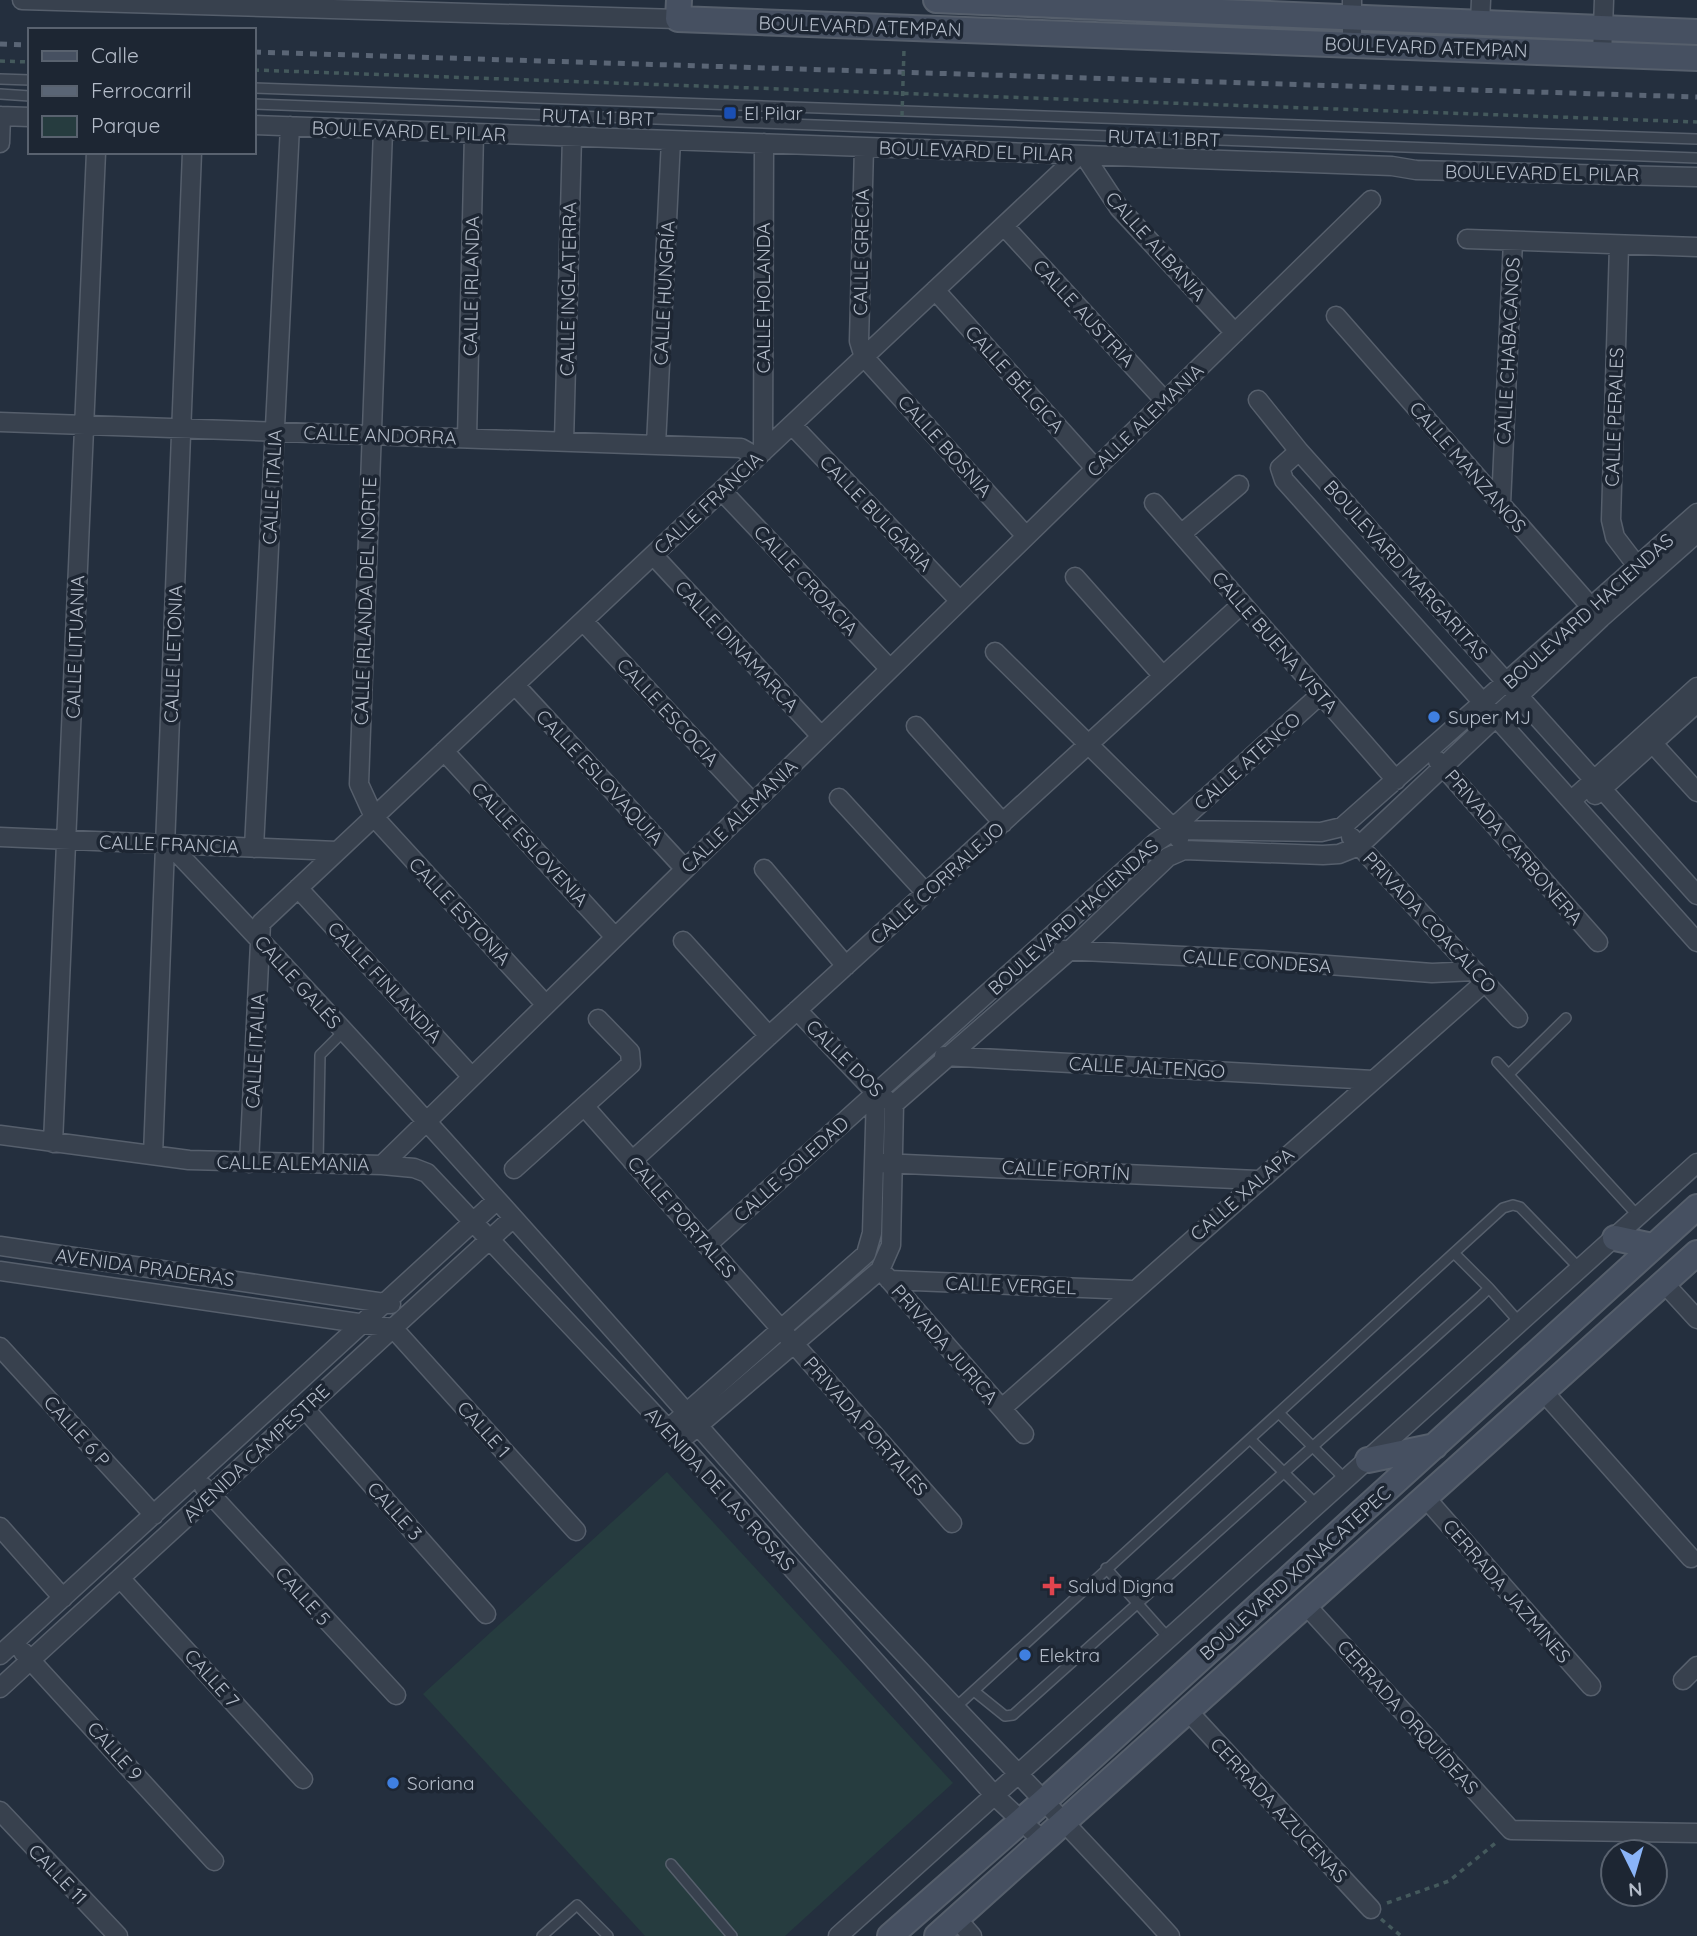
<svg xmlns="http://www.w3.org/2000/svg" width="1697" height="1936" font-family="Quicksand,sans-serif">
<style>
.green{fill:#263c3f}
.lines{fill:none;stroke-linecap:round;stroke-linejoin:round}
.lane-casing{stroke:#565f6c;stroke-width:12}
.street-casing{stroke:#565f6c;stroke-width:21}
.secondary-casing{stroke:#565f6c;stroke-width:28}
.path{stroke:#44595c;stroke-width:3.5;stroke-dasharray:5 5;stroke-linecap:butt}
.lane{stroke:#38414e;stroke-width:9}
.street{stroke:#38414e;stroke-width:18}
.secondary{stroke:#465061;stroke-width:24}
.rail{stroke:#5a6575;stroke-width:5;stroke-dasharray:7 7;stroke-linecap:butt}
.path-bridge{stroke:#44595c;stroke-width:3.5;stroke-dasharray:5 5;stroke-linecap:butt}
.transit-dot{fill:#1a4fb4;stroke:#1d2633;stroke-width:2.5}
.shop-dot{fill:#3f7fe0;stroke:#1d2633;stroke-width:2.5}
.health-dot{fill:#e0444e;stroke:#1d2633;stroke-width:2.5}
.labels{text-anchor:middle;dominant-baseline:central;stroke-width:7;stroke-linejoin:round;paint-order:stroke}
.street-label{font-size:19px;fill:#b4bcc9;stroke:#1d2633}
.poi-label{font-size:19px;fill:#b4bcc9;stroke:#1d2633;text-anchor:start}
</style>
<rect width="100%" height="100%" fill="#242f3e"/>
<path class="green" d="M667,1472l286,311 -168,153h-140l-222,-242z"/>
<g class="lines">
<defs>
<path id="lane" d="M0,79l30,1
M254,88l1443,51
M0,94l30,2
M254,104l1443,54
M1497,1062l141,154
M1509,1074l57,-56
M318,1164l2,-109 23,-23
M1489,1288l31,35
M1280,1414l66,66
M1251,1440l67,66
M1106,1568l64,72
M974,1691l31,25 8,-1 468,-419 8,-8 -34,-34
M956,1707l547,-499 10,-3 7,2 60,62
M671,1864l61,72
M542,1936l35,-31 31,31"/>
<path id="street" d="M22,0l656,19
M1480,22l1,-22
M1352,44v-44
M1602,55l2,-55
M0,116l30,1
M254,125l1138,41 24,4 281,7
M383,130l-24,654 15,33 172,188
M0,143l1,-27
M864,147l-5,194 5,16 162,179
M1084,155l35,53 116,125
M1004,226l161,175
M1467,239l230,8
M1619,245l-8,275 4,17 29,38
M935,290l160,178
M1336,316l262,299
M1258,400l41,51 398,444
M0,422l741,26 16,9
M792,425l168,176
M467,438l7,-305
M564,442l8,-306
M656,445l15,-305
M1299,451l-19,17 4,12 413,462
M763,452l1,-309
M722,491l168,178
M1154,503l242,277
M1501,504l12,-263
M1181,534l58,-49
M653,555l168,181
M1075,577l88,99
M583,621l170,182
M995,652l178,176 6,11
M515,685l170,184
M916,726l87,97
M1646,736l51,56
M444,751l171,186
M1438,761l160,181
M1595,795l102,-92
M839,798l87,95
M1572,800l125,-113
M1173,828l148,-134
M0,837l337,14
M1351,837l167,181
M169,844c211,221 413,450 615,679 125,141 259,273 386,413
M254,848l36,-722
M764,869l82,97
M298,888l174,189
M683,941l86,95
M1063,950l200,10 169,13 43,-2
M797,1010l79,83 10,6
M944,1056l429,24
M584,1106l368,417
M0,1135l189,25 193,5 32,3 13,5 241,256 328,368 46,43
M53,1143l43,-991
M153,1155l39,-1003
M632,1161l610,-557
M249,1163l12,-240 818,-768
M883,1163l374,17
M382,1165l989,-965
M514,1169l117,-105 -1,-12 -32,-33
M707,1245l169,-152
M0,1246l391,58
M0,1271l393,57 183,203
M886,1276l138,158
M889,1280l243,10
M1664,1283l33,36
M0,1347l154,168
M1542,1390l149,168
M1002,1408l483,-426
M305,1409l181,205
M668,1429l198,-175 6,-21 4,-140 279,-250 19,-13 147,2 21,-5 355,-314
M679,1442l201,-172 11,-25 3,-141 175,-153 99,-94 16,-7 139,5 16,-1 20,-8 242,-228 96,-85
M204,1487l192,208
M1424,1496l167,190
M0,1527l63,71
M120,1578l183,201
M1305,1604l206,226 186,3
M23,1652l191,209
M0,1655l496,-454
M1683,1680l14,-14
M0,1688l512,-469
M1187,1710l184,199
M0,1811l118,125
M956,1918l16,18
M838,1936l859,-773"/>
<path id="secondary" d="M679,0l-1,19 1019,39
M936,0l761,32
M1615,1238l37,8
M1368,1460l67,-14
M890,1936l155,-136 652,-593
M937,1936l760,-683"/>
</defs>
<use href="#lane" class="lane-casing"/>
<use href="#street" class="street-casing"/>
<use href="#secondary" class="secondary-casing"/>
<path class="path" d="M0,61l30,1
M254,70l1443,52
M1387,1903l62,-22 49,-40
M1381,1919l20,17"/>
<use href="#lane" class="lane"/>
<use href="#street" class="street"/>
<use href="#secondary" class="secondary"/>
<path class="rail" d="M0,44l30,1
M254,52l1443,45"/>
<path class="path-bridge" d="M902,116l2,-67"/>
</g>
<rect class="transit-dot" x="723" y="106" width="14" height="14" rx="3.5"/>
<g class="shop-dot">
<circle cx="1434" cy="717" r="7"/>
<circle cx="1025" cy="1655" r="7"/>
<circle cx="393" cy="1783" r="7"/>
</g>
<path class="health-dot" d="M1048.5 1575.5h7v7h7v7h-7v7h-7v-7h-7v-7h7z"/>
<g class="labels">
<g class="street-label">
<text transform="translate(860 26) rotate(2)">BOULEVARD ATEMPAN</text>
<text transform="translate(1426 47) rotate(2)">BOULEVARD ATEMPAN</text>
<text transform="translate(598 117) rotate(2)">RUTA L1 BRT</text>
<text transform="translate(409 131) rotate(2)">BOULEVARD EL PILAR</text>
<text transform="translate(1164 138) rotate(2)">RUTA L1 BRT</text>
<text transform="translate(976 151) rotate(2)">BOULEVARD EL PILAR</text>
<text transform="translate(1542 173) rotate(1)">BOULEVARD EL PILAR</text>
<text transform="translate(1156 246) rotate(48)">CALLE ALBANIA</text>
<text transform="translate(861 252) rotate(-89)">CALLE GRECIA</text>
<text transform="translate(471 286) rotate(-89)">CALLE IRLANDA</text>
<text transform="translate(568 289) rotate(-89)">CALLE INGLATERRA</text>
<text transform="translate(664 293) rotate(-87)">CALLE HUNGRÍA</text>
<text transform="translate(763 298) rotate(-90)">CALLE HOLANDA</text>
<text transform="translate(1084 313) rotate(47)">CALLE AUSTRIA</text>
<text transform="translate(1508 351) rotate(-87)">CALLE CHABACANOS</text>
<text transform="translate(1015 379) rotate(48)">CALLE BÉLGICA</text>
<text transform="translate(1614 417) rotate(-88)">CALLE PERALES</text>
<text transform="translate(1145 420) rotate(-44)">CALLE ALEMANIA</text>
<text transform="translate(380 435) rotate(2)">CALLE ANDORRA</text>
<text transform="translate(945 446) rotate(48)">CALLE BOSNIA</text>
<text transform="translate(1468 467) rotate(49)">CALLE MANZANOS</text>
<text transform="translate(272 487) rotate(-87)">CALLE ITALIA</text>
<text transform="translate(708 503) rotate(-43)">CALLE FRANCIA</text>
<text transform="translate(876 513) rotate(46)">CALLE BULGARIA</text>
<text transform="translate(1406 570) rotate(48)">BOULEVARD MARGARITAS</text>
<text transform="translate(806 580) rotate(47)">CALLE CROACIA</text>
<text transform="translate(365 601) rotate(-88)">CALLE IRLANDA DEL NORTE</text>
<text transform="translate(1588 611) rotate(-42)">BOULEVARD HACIENDAS</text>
<text transform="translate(1275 642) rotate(49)">CALLE BUENA VISTA</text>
<text transform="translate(737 646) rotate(47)">CALLE DINAMARCA</text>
<text transform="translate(75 647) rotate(-88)">CALLE LITUANIA</text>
<text transform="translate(173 654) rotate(-88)">CALLE LETONIA</text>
<text transform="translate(668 712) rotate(47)">CALLE ESCOCIA</text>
<text transform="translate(1247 761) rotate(-42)">CALLE ATENCO</text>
<text transform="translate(600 777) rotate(47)">CALLE ESLOVAQUIA</text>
<text transform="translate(739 816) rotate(-44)">CALLE ALEMANIA</text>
<text transform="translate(169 844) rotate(2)">CALLE FRANCIA</text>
<text transform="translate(530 844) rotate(47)">CALLE ESLOVENIA</text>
<text transform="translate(1514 847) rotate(49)">PRIVADA CARBONERA</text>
<text transform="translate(937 883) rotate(-42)">CALLE CORRALEJO</text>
<text transform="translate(460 911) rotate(47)">CALLE ESTONIA</text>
<text transform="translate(1073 917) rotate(-42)">BOULEVARD HACIENDAS</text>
<text transform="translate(1430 922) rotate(47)">PRIVADA COACALCO</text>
<text transform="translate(1257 961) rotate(4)">CALLE CONDESA</text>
<text transform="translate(298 982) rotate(48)">CALLE GALÉS</text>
<text transform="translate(385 982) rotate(47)">CALLE FINLANDIA</text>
<text transform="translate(255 1051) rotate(-87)">CALLE ITALIA</text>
<text transform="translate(845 1058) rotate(45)">CALLE DOS</text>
<text transform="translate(1147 1067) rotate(3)">CALLE JALTENGO</text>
<text transform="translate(293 1163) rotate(1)">CALLE ALEMANIA</text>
<text transform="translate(791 1169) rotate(-42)">CALLE SOLEDAD</text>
<text transform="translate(1066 1170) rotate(3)">CALLE FORTÍN</text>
<text transform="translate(1242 1194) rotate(-41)">CALLE XALAPA</text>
<text transform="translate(682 1217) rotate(49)">CALLE PORTALES</text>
<text transform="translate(145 1267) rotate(8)">AVENIDA PRADERAS</text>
<text transform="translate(1011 1285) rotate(2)">CALLE VERGEL</text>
<text transform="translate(945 1344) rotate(49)">PRIVADA JURICA</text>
<text transform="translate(866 1426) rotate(49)">PRIVADA PORTALES</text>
<text transform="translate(484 1429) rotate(48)">CALLE 1</text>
<text transform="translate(77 1431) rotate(48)">CALLE 6 P</text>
<text transform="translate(256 1453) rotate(-43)">AVENIDA CAMPESTRE</text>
<text transform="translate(720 1489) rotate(48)">AVENIDA DE LAS ROSAS</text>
<text transform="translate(395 1511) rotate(48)">CALLE 3</text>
<text transform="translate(1295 1573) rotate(-42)">BOULEVARD XONACATEPEC</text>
<text transform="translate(1507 1591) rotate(49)">CERRADA JAZMINES</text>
<text transform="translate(303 1596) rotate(48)">CALLE 5</text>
<text transform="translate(212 1678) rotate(48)">CALLE 7</text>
<text transform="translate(1408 1717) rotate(48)">CERRADA ORQUÍDEAS</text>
<text transform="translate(115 1751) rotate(48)">CALLE 9</text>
<text transform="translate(1279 1810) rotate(47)">CERRADA AZUCENAS</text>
<text transform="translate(58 1874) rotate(46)">CALLE 11</text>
</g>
<g class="poi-label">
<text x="744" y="113">El Pilar</text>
<text x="1448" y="717">Super MJ</text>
<text x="1068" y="1586">Salud Digna</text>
<text x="1039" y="1655">Elektra</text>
<text x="407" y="1783">Soriana</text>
</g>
</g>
<rect x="28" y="28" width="228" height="126" fill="#1d2633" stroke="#59626f" stroke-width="2"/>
<rect x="42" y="51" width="35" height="10" fill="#465061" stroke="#59626f" stroke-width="2"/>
<text x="91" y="63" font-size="21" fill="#b4bcc9">Calle</text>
<rect x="42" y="86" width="35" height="10" fill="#5a6575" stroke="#59626f" stroke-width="2"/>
<text x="91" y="98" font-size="21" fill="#b4bcc9">Ferrocarril</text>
<rect x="42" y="116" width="35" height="21" fill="#263c3f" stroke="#59626f" stroke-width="2"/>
<text x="91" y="133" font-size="21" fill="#b4bcc9">Parque</text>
<g transform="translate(1634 1873) rotate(175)"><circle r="33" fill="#1d2633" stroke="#59626f" stroke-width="2"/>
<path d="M0-5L12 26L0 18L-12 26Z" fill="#8ab4f8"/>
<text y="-10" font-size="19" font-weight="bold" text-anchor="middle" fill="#b4bcc9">N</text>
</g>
</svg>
